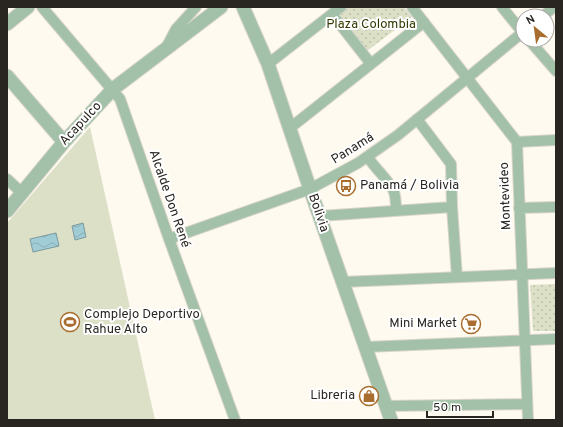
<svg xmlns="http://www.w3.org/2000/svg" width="563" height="427" font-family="Overpass,sans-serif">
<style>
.grass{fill:#dbe0c6}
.park{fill:url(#park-dots)}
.water{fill:url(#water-waves);stroke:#7c9a9f}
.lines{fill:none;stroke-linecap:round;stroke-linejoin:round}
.minor-casing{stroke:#d8d4cb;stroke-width:12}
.tertiary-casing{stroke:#d8d4cb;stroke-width:15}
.minor{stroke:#a2c1a8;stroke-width:10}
.tertiary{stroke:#a2c1a8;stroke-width:13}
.labels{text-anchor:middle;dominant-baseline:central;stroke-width:4;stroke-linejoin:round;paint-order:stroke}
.park-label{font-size:13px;fill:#323900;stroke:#fff}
.street-label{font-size:13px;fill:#292520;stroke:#fff}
.poi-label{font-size:13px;fill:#292520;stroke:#fff;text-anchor:start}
</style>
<defs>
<pattern id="park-dots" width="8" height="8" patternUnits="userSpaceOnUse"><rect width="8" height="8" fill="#dbe0c6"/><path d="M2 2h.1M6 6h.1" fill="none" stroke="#bcc0aa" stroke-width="1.8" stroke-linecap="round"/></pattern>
<pattern id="water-waves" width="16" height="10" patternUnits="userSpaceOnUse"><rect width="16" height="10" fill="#a0ccd5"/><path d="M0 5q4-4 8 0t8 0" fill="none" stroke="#8aafb7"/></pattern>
</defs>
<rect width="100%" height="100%" fill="#fffaf0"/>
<path class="grass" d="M90,127l65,293h-148v-197z"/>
<path class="park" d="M345,7h59l8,10 -45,34 -29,-39z
M556,284v47h-23l-3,-46z"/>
<path class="water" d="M83,223l3,14 -11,3 -3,-14z
M56,233l3,13 -26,6 -3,-13z"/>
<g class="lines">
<defs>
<path id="minor" d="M42,7l78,92 49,140 66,181
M412,7l105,135 11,278
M502,7l21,26
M332,14l39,50
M543,16l11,-9
M529,40l27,31
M167,46l9,-17 20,-22
M268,64l73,-57
M417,119l34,45 1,43 5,70
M290,128l134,-106
M517,142l39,-2
M368,157c6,11 23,25 26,35 2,6 2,13 2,19
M7,179l14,13
M519,208l37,-1
M320,216l132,-9
M169,239l141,-50 48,-26 40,-28 125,-103
M342,282l214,-9
M365,347l191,-8
M386,406l141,-2"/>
<path id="tertiary" d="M243,7l25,57 42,125 81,231
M7,24l21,-17
M7,76l57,66
M7,211l57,-69 49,-53 108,-82"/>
</defs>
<use href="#minor" class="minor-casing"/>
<use href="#tertiary" class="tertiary-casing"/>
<use href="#minor" class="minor"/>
<use href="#tertiary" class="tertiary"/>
</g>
<defs>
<symbol id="bus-ring" viewBox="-11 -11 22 22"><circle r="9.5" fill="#fff" stroke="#a86d2f" stroke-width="1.5"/><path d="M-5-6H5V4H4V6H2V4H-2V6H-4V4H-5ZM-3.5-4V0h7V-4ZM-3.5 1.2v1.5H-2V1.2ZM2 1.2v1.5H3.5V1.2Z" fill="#a86d2f"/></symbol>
<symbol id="stadium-ring" viewBox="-11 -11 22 22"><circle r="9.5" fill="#fff" stroke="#a86d2f" stroke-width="1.5"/><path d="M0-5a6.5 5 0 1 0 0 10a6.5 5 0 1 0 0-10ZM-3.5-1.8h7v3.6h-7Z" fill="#a86d2f"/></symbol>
<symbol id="supermarket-ring" viewBox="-11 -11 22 22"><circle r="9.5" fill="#fff" stroke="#a86d2f" stroke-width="1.5"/><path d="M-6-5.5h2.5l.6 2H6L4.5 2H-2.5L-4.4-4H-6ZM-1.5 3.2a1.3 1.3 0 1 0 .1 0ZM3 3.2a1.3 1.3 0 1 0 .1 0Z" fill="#a86d2f"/></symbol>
<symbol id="shop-ring" viewBox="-11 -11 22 22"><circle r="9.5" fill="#fff" stroke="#a86d2f" stroke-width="1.5"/><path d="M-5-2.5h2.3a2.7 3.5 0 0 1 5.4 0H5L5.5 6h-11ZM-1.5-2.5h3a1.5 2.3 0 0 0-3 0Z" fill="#a86d2f"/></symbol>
</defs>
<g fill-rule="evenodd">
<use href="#bus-ring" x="335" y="175" width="22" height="22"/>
<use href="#stadium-ring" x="59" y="311" width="22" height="22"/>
<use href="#supermarket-ring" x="460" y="313" width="22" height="22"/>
<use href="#shop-ring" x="358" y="385" width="22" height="22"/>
</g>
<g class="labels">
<g class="park-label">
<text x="371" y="25">Plaza Colombia</text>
</g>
<g class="street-label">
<text transform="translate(81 124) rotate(-47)">Acapulco</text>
<text transform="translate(353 149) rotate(-32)">Panamá</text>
<text transform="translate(506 196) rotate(-92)">Montevideo</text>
<text transform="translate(169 199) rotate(71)">Alcalde Don René</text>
<text transform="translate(318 213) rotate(71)">Bolivia</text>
</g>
<g class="poi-label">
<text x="360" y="186">Panamá / Bolivia</text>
<text x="84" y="315">Complejo Deportivo<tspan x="84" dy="15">Rahue Alto</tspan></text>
<text x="457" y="324" text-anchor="end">Mini Market</text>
<text x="355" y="396" text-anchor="end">Libreria</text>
</g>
</g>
<rect width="563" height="427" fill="none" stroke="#292520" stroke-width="16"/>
<g transform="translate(535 28) rotate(331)"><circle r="19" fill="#ffffff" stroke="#a9a8a6"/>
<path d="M0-3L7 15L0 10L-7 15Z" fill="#a86d2f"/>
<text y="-6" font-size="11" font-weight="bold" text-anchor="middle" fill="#292520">N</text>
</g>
<path d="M427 411v6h66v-6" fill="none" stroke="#292520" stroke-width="2"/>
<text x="433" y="411" font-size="12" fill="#292520" stroke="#ffffff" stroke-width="3" paint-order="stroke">50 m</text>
</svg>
